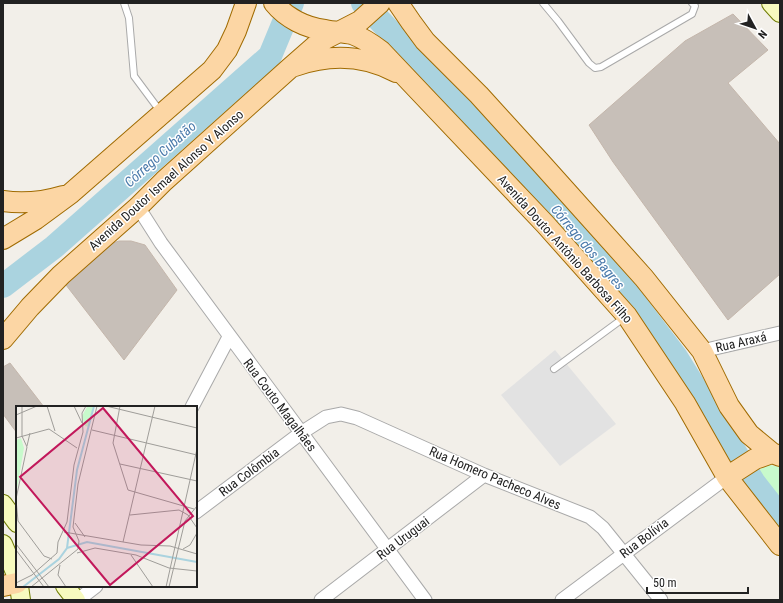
<svg xmlns="http://www.w3.org/2000/svg" width="783" height="603" font-family="'Roboto Condensed',sans-serif">
<style>
.park{fill:#c8facc}
.parking{fill:#e2e2e2}
.lines{fill:none;stroke-linecap:round;stroke-linejoin:round}
.river{stroke:#aad3df;stroke-width:24}
.building{fill:#c7bfb8;stroke:#c4b6ab}
.lane-casing{stroke:#a9a9a9;stroke-width:8}
.street-casing{stroke:#a9a9a9;stroke-width:15}
.secondary-casing{stroke:#707d05;stroke-width:20}
.primary-casing{stroke:#a06b00;stroke-width:22}
.lane{stroke:#fff;stroke-width:6}
.street{stroke:#fff;stroke-width:13}
.secondary{stroke:#f7fabf;stroke-width:18}
.primary{stroke:#fcd6a4;stroke-width:20}
.labels{text-anchor:middle;dominant-baseline:central;stroke-width:3;stroke-linejoin:round;paint-order:stroke}
.street-label{font-size:13px;fill:#222;stroke:#fff}
.water-label{font-size:14px;font-style:italic;fill:#4a7aab;stroke:#fff}
.inset-river{fill:none;stroke:#aad3df;stroke-width:2}
.inset-road{fill:none;stroke:#9f9d99;stroke-width:1}
.view{fill:#c2185b;fill-opacity:0.15;stroke:#c2185b;stroke-width:2}
.inset-edge{fill:none;stroke:#222;stroke-width:2}
</style>
<rect width="100%" height="100%" fill="#f2efe9"/>
<path class="park" d="M770,465l10,2v44l-29,-39z"/>
<path class="parking" d="M555,350l61,74 -56,42 -59,-71z"/>
<g class="lines">
<path class="river" d="M363,3l144,151 102,115 67,88 78,126 26,33
M3,286l51,-39 216,-191 22,-53"/>
</g>
<path class="building" d="M733,14l35,36 -40,33 52,61v130l-52,46 -115,-158 -24,-37 96,-84z
M119,241h12l14,4 32,45 -53,70 -58,-75 38,-39z
M10,363l34,44h-27v26l-14,-19v-47z"/>
<g class="lines">
<defs>
<path id="lane" d="M124,3l5,15 5,58 26,35
M543,3l15,18 31,42 6,5 6,-1 91,-53 3,-8 -3,-3
M554,369l71,-52"/>
<path id="street" d="M138,207l23,36 264,357
M702,351l78,-18
M192,407l37,-70
M196,512l105,-79 25,-16 15,-3 16,4 127,57 106,42 13,11 58,72
M78,600l18,-14
M321,600l163,-125
M562,600l165,-123"/>
<path id="secondary" d="M771,3l9,10
M3,504l14,19
M3,544l14,33
M19,586l2,14
M65,586l11,14"/>
<path id="primary" d="M274,3c12,15 32,25 51,27 9,2 18,2 27,4 11,4 20,10 29,17l164,173 82,92 58,87 42,74 53,68
M398,3l13,19 14,19 54,54 61,67 104,116 58,73 27,55 20,28 23,19 8,3
M295,66c34,-12 69,-11 101,6
M3,201c21,3 40,1 60,-5
M3,239l33,-20 34,-25 142,-124 15,-20 9,-19 10,-28
M3,339l27,-32 31,-32 77,-68 26,-26 126,-113 25,-22 10,-7 35,-18 20,-18
M727,477l28,-18 17,-6
M3,586l14,-3"/>
</defs>
<use href="#lane" class="lane-casing"/>
<use href="#street" class="street-casing"/>
<use href="#secondary" class="secondary-casing"/>
<use href="#primary" class="primary-casing"/>
<use href="#lane" class="lane"/>
<use href="#street" class="street"/>
<use href="#secondary" class="secondary"/>
<use href="#primary" class="primary"/>
</g>
<g class="labels">
<g class="street-label">
<text transform="translate(166 180) rotate(-42)">Avenida Doutor Ismael Alonso Y Alonso</text>
<text transform="translate(565 249) rotate(48)">Avenida Doutor Antônio Barbosa Filho</text>
<text transform="translate(741 342) rotate(-13)">Rua Araxá</text>
<text transform="translate(280 405) rotate(53)">Rua Couto Magalhães</text>
<text transform="translate(249 472) rotate(-37)">Rua Colômbia</text>
<text transform="translate(495 478) rotate(23)">Rua Homero Pacheco Alves</text>
<text transform="translate(403 538) rotate(-37)">Rua Uruguai</text>
<text transform="translate(644 538) rotate(-37)">Rua Bolívia</text>
</g>
<g class="water-label">
<text transform="translate(160 154) rotate(-42)">Córrego Cubatão</text>
<text transform="translate(588 247) rotate(50)">Córrego dos Bagres</text>
</g>
</g>
<g transform="translate(16 406)">
<rect width="181" height="181" fill="#f2efe9"/>
<path d="M77,0l-4,21 -4,-1 -3,-10 5,-9zM5,32l3,10 -8,47v-55z" fill="#c8facc"/>
<path class="inset-river" d="M51,142l20,-6 110,20M7,181l36,-28 8,-11 10,-78 17,-64"/>
<path class="inset-road" d="M31,0l8,25M58,0l8,17M90,0l91,22M104,0l-7,37 15,47 66,19M0,9l21,-9M76,24l105,25M0,32l33,-9 28,19M11,40l3,-13M104,58l77,17M0,93l11,-52 -5,-11v-30M0,93l2,22 26,35 8,3M114,109l49,-5 9,5M172,109l9,13M59,117l10,14M48,126l77,13 29,1 27,8M107,136l32,-136M0,138l33,43M167,143l7,-4 7,-12M0,144l28,37M61,147l18,-5 41,7 33,13 28,3M115,149l22,32M44,159l-2,10 8,12M0,177l16,-8 25,-22 1,-11 9,-20 7,-57 9,-33 -1,-19 4,-7M15,181l47,-38 1,-8 -6,-14 5,-43 19,-78M150,181l31,-138M153,181l16,-66 12,-15"/>
<path class="view" d="M87,2l90,108 -83,69 -90,-108z"/>
<rect width="181" height="181" class="inset-edge"/>
</g>
<rect width="783" height="603" fill="none" stroke="#222222" stroke-width="8"/>
<g transform="translate(755 28) rotate(130)" stroke="#ffffff" stroke-width="3" paint-order="stroke">
<path d="M0-3L7 15L0 10L-7 15Z" fill="#222222"/>
<text y="-6" font-size="11" font-weight="bold" text-anchor="middle" fill="#222222">N</text>
</g>
<path d="M647 587v6h101v-6" fill="none" stroke="#222222" stroke-width="2"/>
<text x="653" y="587" font-size="12" fill="#222222" stroke="#ffffff" stroke-width="3" paint-order="stroke">50 m</text>
</svg>
